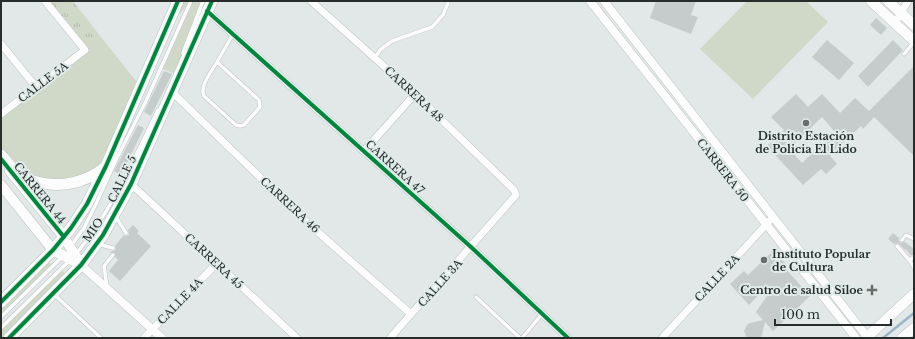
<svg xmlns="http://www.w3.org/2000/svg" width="915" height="339" font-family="'Libre Baskerville',serif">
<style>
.grass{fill:#d0d9c8}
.park{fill:url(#park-tufts)}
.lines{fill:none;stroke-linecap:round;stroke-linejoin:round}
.stream{stroke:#9bb6c8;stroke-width:2.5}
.building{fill:#c6cbcb;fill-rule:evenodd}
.service-casing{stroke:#bec2c2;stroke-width:4.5}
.minor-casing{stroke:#bec2c2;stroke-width:8}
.tertiary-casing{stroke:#bec2c2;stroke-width:9}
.secondary-casing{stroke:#bec2c2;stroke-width:11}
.primary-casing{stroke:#bec2c2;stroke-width:12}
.service{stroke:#fbfcfb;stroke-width:3.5}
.minor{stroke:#fbfcfb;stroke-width:7}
.tertiary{stroke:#fbfcfb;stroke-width:8}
.secondary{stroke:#fbfcfb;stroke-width:10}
.primary{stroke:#fbfcfb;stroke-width:11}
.cycleway-casing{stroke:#dfebe8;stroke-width:6}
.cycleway{stroke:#00873e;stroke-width:4}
.poi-dot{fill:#696e6d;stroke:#dfebe8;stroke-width:1.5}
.labels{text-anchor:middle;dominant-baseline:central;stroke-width:4;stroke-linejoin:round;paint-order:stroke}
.street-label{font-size:11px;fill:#282c2b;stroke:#dfebe8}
.poi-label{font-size:11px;font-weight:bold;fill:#282c2b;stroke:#dfebe8}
</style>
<defs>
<pattern id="park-tufts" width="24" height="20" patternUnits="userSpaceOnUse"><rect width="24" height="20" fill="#d0d9c8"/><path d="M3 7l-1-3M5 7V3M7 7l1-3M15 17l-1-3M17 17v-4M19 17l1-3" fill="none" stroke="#b3baac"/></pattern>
</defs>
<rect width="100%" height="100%" fill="#e2e8e7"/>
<path class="grass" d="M178,1h34l-16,33 4,-24 -25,64 -14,-6 28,-65 -22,25z
M747,1h59l22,21 -75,77 -53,-50z
M101,37l39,49 -34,80 -18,12 -53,4 -34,-27v-41z
M44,259l9,6 -52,52v-15z
M61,270l9,7 -61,61h-8v-10z"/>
<path class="park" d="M45,1h28l28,36 -16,13z"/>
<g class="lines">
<path class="stream" d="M883,338l31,-25"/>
</g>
<path class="building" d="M656,1h40l-5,14 7,2 -7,17 -41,-16z
M876,18l11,10 -6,7 -11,-10z
M827,40l27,23 -15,17 -27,-23z
M893,40l10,10 -35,37 -10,-11z
M914,66v90l-40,-39 -11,12 -2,-3 -31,30 7,8 -11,10 -5,-5 -18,16 -36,-39 17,-16 -13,-13 25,-23 12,13 14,-13 18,19 15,-15 14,13zM822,117l13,15 -33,31 -13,-14z
M164,71l8,3 -21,42 -7,-4z
M138,125l6,3 -23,47 -7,-4z
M133,225l6,6 -2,2 14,13 -31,35 -11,-10 9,-11 -3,-3v-4l-6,-1 7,-2 -1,-4 9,-11 2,1 3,-1 -1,-5z
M893,233l6,5v3l1,2 5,-1 9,7v6h-4l-4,-6 -1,1 -7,-7 -4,1 -6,-5z
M773,251l14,14 -3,2 26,29 -37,35 -8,-9 -3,13 -2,3h-13l-3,-7 3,-6 3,-2 13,-3 -7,-8 13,-19 -5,-4 -15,16 -19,-21 14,-13 4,4z"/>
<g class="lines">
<defs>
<path id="service" d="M913,1l1,1
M183,53l20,-52
M904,54l10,-12
M375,58l5,-8 12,-9 40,-14 11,-12 5,-12
M217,62l42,38 1,7 -16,18 -4,1 -4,-1 -32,-29c-5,-10 8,-25 13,-34z
M217,62l16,-28
M116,217l10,16
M902,240l4,-5 8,4
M97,244l16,4
M897,246l13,15
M70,247l14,-19 12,-24 19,-42 31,-61 45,-100
M76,254c35,-42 58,-95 82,-144
M912,258l-2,3 4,7
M107,287l-3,-21 9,-11
M55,295l46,43
M476,297l44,41
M1,317l62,-61
M1,328l69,-68
M522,338l20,-24"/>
<path id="minor" d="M311,1l104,93 99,96 2,5 -126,143
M207,11l264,236 97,91
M895,23l13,-22
M1,44l35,43
M172,92l131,127 108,95
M1,114l84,-64 -40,-49
M364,151l51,-57
M131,184l166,154
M144,338l73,-75
M662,338l111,-121"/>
<path id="tertiary" d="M590,1l266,337
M604,1l264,337
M81,265l81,73"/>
<path id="secondary" d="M871,1l43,40
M888,1l26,24
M10,171l54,66 17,28
M1,185l52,65 28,15
M866,338l48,-44
M902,338l12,-10"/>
<path id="primary" d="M1,155c6,7 12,15 19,20 5,4 12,6 17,7 24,6 48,1 67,-14
M1,302l52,-52 18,-22 16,-24 19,-38 72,-165
M9,338l72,-73 22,-30 28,-51 81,-183"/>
</defs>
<use href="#service" class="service-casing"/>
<use href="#minor" class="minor-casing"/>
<use href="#tertiary" class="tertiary-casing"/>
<use href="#secondary" class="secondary-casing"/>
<use href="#primary" class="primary-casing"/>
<use href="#service" class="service"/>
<use href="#minor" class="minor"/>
<use href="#tertiary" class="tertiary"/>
<use href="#secondary" class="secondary"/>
<use href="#primary" class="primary"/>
<defs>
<path id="cycleway" d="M207,11l264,236 97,91
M1,159l63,78
M1,302l52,-52 18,-22 16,-24 19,-38 72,-165
M9,338l72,-73 22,-30 28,-51 81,-183"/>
</defs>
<use href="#cycleway" class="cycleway-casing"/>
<use href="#cycleway" class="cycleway"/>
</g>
<g class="poi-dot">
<circle cx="806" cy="123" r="4"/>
<circle cx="764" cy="260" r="4"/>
<path d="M870 284h4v4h4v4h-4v4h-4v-4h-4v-4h4z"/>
</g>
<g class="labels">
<g class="street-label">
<text transform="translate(43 82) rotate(-37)">CALLE 5A</text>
<text transform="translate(414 94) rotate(43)">CARRERA 48</text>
<text transform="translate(395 167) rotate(42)">CARRERA 47</text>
<text transform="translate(723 170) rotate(52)">CARRERA 50</text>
<text transform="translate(122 179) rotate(-64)">CALLE 5</text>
<text transform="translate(40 193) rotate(51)">CARRERA 44</text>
<text transform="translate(290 205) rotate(43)">CARRERA 46</text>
<text transform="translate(93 230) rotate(-56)">MIO</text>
<text transform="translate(214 261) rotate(43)">CARRERA 45</text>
<text transform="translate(717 278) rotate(-47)">CALLE 2A</text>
<text transform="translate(440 283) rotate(-48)">CALLE 3A</text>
<text transform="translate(180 301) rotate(-46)">CALLE 4A</text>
</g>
<g class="poi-label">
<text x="806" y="136">Distrito Estación<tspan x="806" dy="13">de Policia El Lido</tspan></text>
<text x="772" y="254" text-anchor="start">Instituto Popular<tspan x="772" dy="13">de Cultura</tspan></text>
<text x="863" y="290" text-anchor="end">Centro de salud Siloe</text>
</g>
</g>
<rect width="915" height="339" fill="none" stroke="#282c2b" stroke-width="4"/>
<path d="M775 319v6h116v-6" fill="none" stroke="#282c2b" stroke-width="2"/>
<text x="781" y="319" font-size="12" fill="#282c2b" stroke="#dfebe8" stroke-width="3" paint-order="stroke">100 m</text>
</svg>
